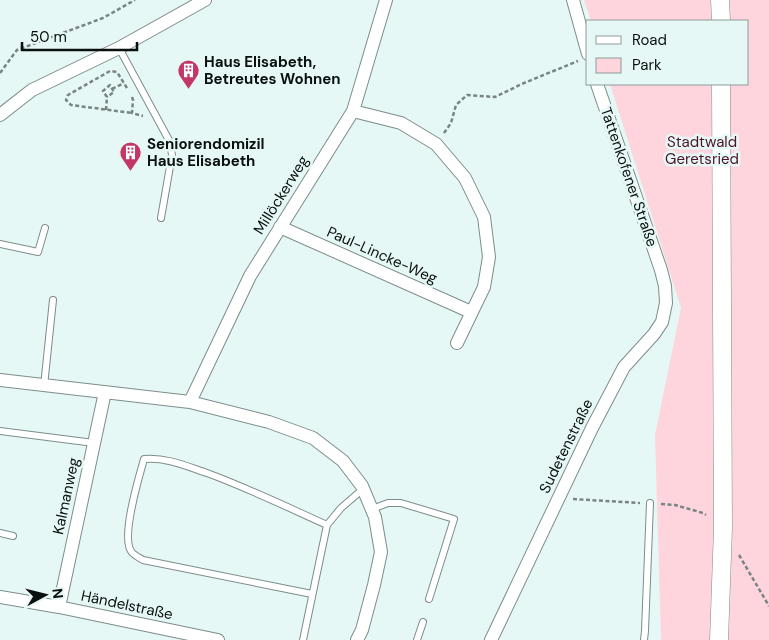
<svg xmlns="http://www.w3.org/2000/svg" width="769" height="640" font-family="'DM Sans',sans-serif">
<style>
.green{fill:#fed4dd}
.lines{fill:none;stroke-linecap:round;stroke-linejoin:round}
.lane-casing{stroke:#7d8d8a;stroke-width:8}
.street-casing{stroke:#7d8d8a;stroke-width:14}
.secondary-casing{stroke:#7d8d8a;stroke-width:19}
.path{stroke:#798583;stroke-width:2.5;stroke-dasharray:4 2.5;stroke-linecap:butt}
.lane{stroke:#fff;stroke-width:6}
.street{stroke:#fff;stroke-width:12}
.secondary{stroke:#fff;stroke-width:18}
.labels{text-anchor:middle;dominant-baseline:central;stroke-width:5;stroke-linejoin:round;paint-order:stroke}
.poi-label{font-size:15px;font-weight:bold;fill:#0a100f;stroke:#e6f8f5;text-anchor:start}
.park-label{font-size:15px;fill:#4e1226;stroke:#e6f8f5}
.street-label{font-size:15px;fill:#0a100f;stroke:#e6f8f5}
</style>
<rect width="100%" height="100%" fill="#e6f8f5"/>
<path class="green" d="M584,0h185v640h-108l-6,-205 26,-127 -71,-224h138v-63h-157z"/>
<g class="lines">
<defs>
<path id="lane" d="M119,48l51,94 2,13 -11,63
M0,244l38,8 7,-24
M44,386l9,-86
M0,431l94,12
M372,509l16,-6h13l53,16 -25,80
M0,533l13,3
M312,594l-169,-34c-3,-2 -10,-5 -12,-9 -10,-15 8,-74 13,-92 22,-2 42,7 63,14 41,15 80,34 120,52
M303,640l24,-115 14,-17 22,-19
M417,640l6,-18
M644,640l1,-9 5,-128"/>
<path id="street" d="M573,0l15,54
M353,111l48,12 35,21 29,34 19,39 5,40 -5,30 -27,56
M0,115l32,-25 87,-42 86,-48
M280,227l191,85
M0,380l190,22 79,20 44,16 30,23 19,25 13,31 6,35 -7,33 -12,45 -5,10
M190,402l60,-126 103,-165 33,-111
M0,597l59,10 159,33
M59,607l46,-215
M491,640l101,-212 32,-61 30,-33 8,-12 4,-19 -1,-17 -4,-16 -64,-186"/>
<path id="secondary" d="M720,0l1,21
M719,640l4,-112 -2,-444"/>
</defs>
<use href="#lane" class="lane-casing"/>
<use href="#street" class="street-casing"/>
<use href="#secondary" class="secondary-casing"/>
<path class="path" d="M0,73l17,-23 86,-32 32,-18
M127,88l-10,-16 -7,-1 -42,24 -2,5 5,5 61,8
M112,89l12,-6
M132,97l1,3 -1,13 11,3
M106,110l1,-13 -4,-6 7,-6 4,7 -7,5
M444,133l7,-10 5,-18 11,-10 28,2 29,-14 54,-22
M573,499l67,4
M661,504l14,1 28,8 3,2
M739,555l30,51"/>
<use href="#lane" class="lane"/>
<use href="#street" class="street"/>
<use href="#secondary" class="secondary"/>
</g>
<defs>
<symbol id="building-pin" viewBox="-11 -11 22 30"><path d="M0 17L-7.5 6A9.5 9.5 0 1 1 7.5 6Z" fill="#c33665" stroke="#e6f8f5"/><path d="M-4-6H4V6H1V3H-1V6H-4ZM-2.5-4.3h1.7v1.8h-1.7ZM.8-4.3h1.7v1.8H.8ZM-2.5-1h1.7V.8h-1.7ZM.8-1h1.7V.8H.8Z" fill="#fff"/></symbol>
</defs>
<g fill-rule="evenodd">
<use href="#building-pin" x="176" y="58" width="25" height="34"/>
<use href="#building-pin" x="118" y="140" width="25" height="34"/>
</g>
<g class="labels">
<g class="poi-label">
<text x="204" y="62">Haus Elisabeth,<tspan x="204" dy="17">Betreutes Wohnen</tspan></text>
<text x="147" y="144">Seniorendomizil<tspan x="147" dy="17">Haus Elisabeth</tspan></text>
</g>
<g class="park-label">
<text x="702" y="142">Stadtwald<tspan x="702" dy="17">Geretsried</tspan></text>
</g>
<g class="street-label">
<text transform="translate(629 177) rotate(71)">Tattenkofener Straße</text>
<text transform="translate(281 195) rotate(-58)">Millöckerweg</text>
<text transform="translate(382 255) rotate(24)">Paul-Lincke-Weg</text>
<text transform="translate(566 446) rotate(-64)">Sudetenstraße</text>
<text transform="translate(66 496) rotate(-78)">Kalmanweg</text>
<text transform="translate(127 605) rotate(12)">Händelstraße</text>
</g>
</g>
<rect x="586" y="20" width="162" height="65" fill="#e6f8f5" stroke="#8e9b99"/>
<rect x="596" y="36" width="25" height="8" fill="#ffffff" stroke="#8e9b99"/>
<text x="632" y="45" font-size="15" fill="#0a100f">Road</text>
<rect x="596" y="58" width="25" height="15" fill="#fed4dd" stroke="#8e9b99"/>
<text x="632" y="70" font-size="15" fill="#0a100f">Park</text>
<g transform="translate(45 595) rotate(83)" stroke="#e6f8f5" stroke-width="4" paint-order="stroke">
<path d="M0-4L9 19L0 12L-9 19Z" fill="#0a100f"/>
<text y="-8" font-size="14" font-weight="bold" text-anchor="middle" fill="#0a100f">N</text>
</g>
<path d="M22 42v8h115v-8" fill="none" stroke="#0a100f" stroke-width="2.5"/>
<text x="30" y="42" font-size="15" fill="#0a100f" stroke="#e6f8f5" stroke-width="4" paint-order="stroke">50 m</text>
</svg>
